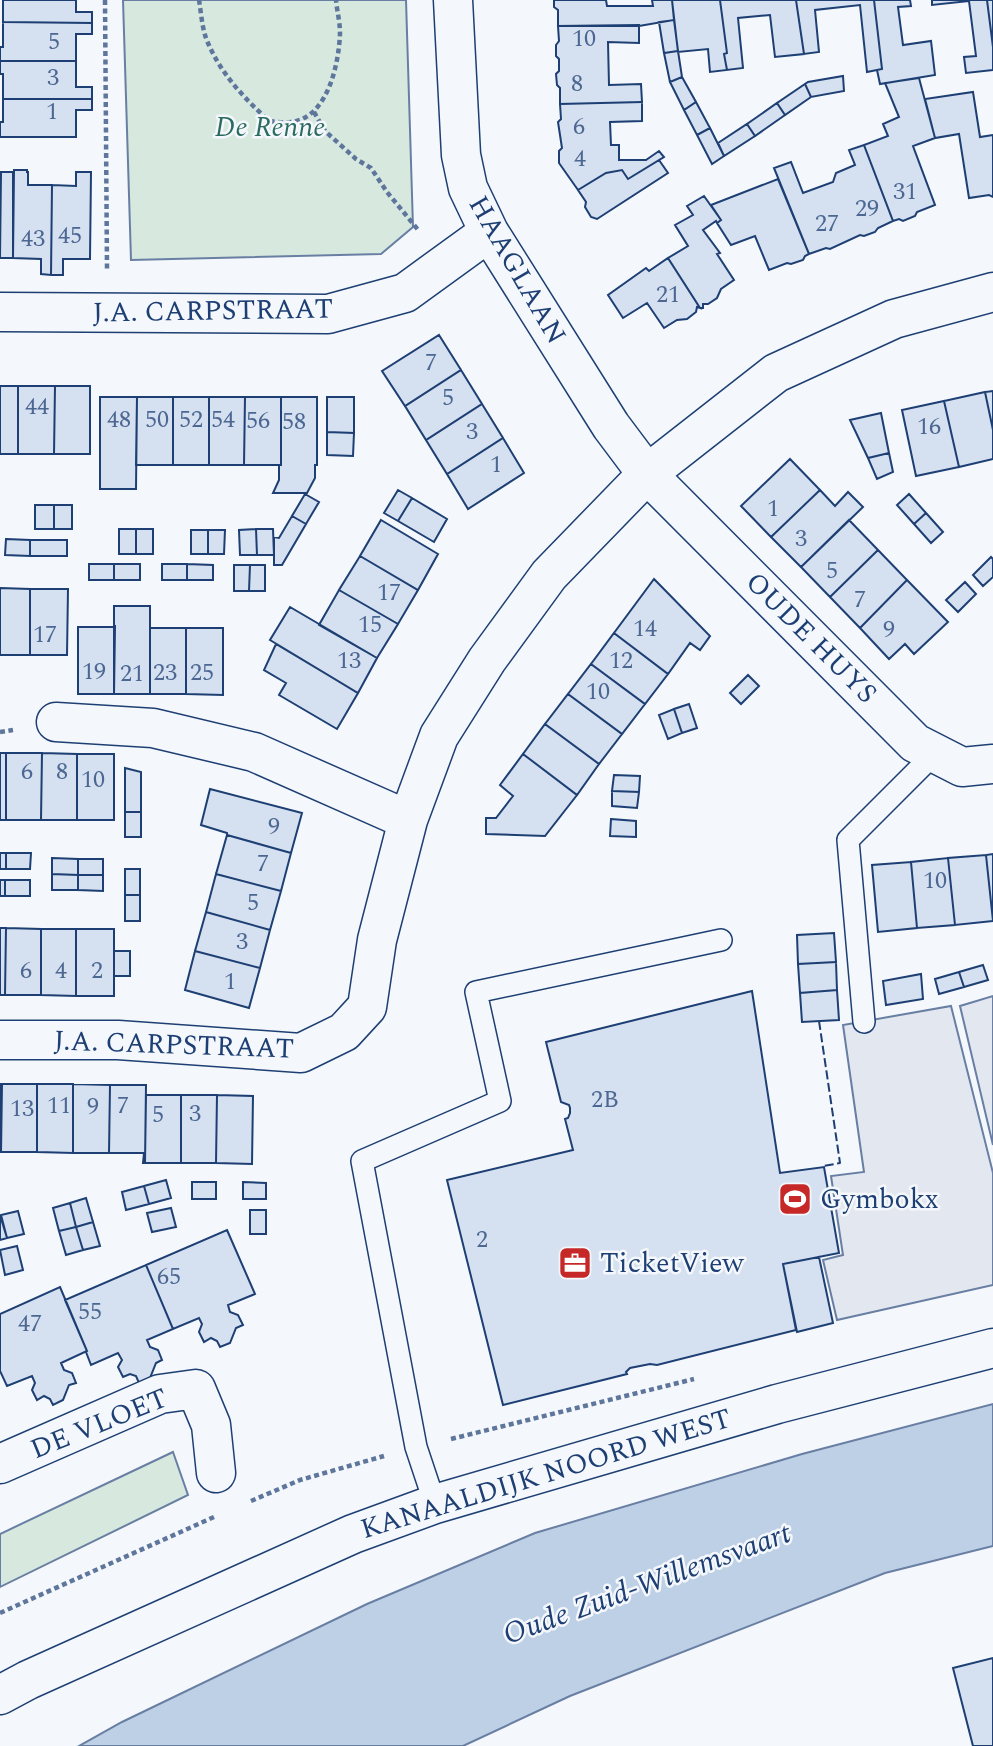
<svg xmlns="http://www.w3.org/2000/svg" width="993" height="1746" font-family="Spectral,serif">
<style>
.green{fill:#d7e8df;stroke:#687fa3;stroke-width:2}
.parking{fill:#e3e8f0;stroke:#687fa3;stroke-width:2}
.water{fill:#bed0e5;stroke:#687fa3;stroke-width:2}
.building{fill:#d5e0f0;stroke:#1d3f73;stroke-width:2}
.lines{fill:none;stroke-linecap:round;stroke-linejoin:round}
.service-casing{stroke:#1d3f73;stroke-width:24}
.minor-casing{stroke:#1d3f73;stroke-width:41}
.tertiary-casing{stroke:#1d3f73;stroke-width:41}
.path{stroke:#5e769c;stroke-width:4.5;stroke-dasharray:5 3.5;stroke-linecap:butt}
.service{stroke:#f4f7fb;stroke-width:21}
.minor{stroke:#f4f7fb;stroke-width:38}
.tertiary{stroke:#f4f7fb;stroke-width:38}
.fence{stroke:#1d3f73;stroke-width:2;stroke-dasharray:9 3.5;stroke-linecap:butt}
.labels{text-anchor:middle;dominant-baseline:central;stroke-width:5;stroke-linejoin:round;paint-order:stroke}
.number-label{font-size:24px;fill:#4b6792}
.park-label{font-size:28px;font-style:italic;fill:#2c6c60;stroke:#f4f7fb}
.street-label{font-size:28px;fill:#1d3f73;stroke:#f4f7fb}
.poi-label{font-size:28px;fill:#1d3f73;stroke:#f4f7fb;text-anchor:start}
.water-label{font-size:30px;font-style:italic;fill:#1d3f73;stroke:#f4f7fb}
</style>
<rect width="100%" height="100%" fill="#f4f7fb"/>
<path class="green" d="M123,0h283l7,227 -32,27 -250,6z
M173,1452l15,43 -188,92v-53z"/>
<path class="parking" d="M993,996v149l-33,-139z
M951,1006l42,167v112l-156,35 -14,-60 20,-5 -12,-79 33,-4 -21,-147z"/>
<path class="water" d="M993,1404v142l-108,27 -315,123 -107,50h-384l43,-24 245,-118 168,-71 267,-79z"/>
<path class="building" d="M3,0h73v12h16v11l-89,-1z
M554,0h52l1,6h46l-1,-6h20l2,20 -35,6h-81v-16l-4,-3z
M672,0h48l7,53 -3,1 3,16 -17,2 -2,-23 -30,3z
M720,0h76l8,54 -29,3 -5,-42 -32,3 5,50 -16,2 -3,-16 3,-1z
M796,0h78l8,69 -15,3 -7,-67 -45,5 4,42 -15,2z
M874,0h36l1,6 -13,1 5,38 28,-4 4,34 -55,9 -3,-14 5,-1z
M932,0h55l6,47v23l-27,3 -2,-16 12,-1 -7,-55 -37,4z
M987,0h6v47z
M674,20l4,31 -14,2 -5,-31z
M3,22l89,1v11h-16v27h-76v-14h3z
M639,25v18l-31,-1 1,43 32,-1 1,18 -82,2v-16l-3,-3 -1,-11 3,-3v-12l-3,-3v-11l3,-4 -1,-15z
M678,51l4,26 -12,5 -6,-29z
M0,61h76v26h16v12h-89v-25h-3z
M843,76l1,15 -33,6 -6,-13 3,-2z
M682,77l14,25 -12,8 -14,-28z
M919,78l16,60 -22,8 22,59 -18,7 -2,4 -12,5 -4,-2 -6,2 -29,-76 24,-9 -5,-12 16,-7 -14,-34z
M805,84l6,13 -26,18 -8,-12z
M973,92l7,45 13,-2v62l-4,-2 -20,3 -10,-64 -24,4 -10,-39z
M3,99h89v11h-16v27h-76v-15h3z
M642,102v19l-32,1 1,23h8v15h27l13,-9 5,6 -36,22 -6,-9 -16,3 -28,17 -19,-27v-12l3,-3 -4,-26 3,-3 -1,-15z
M696,102l14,26 -13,7 -13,-25z
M777,103l8,12 -30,21 -8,-12z
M747,124l8,12 -31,20 -6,-13z
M710,128l14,28 -12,8 -15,-29z
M864,145l29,76 -15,7 -3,4 -11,4 -4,-1 -30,14 -4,-1 -17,6 -35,-86 17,-6 12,31 30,-11 3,-9 19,-8 -6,-15z
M659,160l9,13 -71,46 -6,-2 -6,-10 1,-5 -8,-12 28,-17 16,-3 6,9z
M14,170h13v2h1v13h24l-1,90 -10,-1v-15l-28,-1z
M1,172h12v86h-13z
M76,172h15l-1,87h-27v16h-12l1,-90 24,1z
M778,179l31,75 -4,2 -2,4 -12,4 -4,-1 -18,7 -14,-34 -24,9 -14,-22 4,-3 -10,-15z
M704,196l17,24 -4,3 -1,-2 -13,9 17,23 -3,1 17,26 -13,9 -4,9 -9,6h-5v4h-3l-32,-50 20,-12 -13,-21 18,-10 -6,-9z
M668,258l32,50 -3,-1 -1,5 -9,7 -10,1 -13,8 -17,-25 -24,15 -15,-23 38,-27 3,3z
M439,335l22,35 -56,36 -23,-35z
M461,370l21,34 -56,36 -21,-34z
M0,386h18v68h-18z
M18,386h37l-1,68h-36z
M55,386h35v68h-36z
M993,391v39l-8,-38z
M985,392l8,38v29l-34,8 -15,-66z
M100,397h37l-1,92h-36z
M137,397h36v68h-37z
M173,397h36v68h-36z
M209,397h36l-1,68h-35z
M245,397h36v68h-37z
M281,397h36v68h-2v13l-8,15h-34l6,-13v-15h2z
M327,397h27v36l-27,-1z
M944,401l15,66 -43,9 -14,-66z
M482,404l21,34 -56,36 -21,-34z
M881,413l8,40 -21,5 -18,-38z
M327,432l27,1 -1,23 -26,-1z
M503,438l21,35 -56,36 -21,-35z
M889,453l4,19 -16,7 -9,-21z
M790,459l30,31 -49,47 -30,-31z
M398,490l14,8 -14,23 -14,-8z
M820,490l15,16 13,-14 15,15 -62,60 -30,-30z
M305,494l14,8 -13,22 -14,-8z
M909,494l17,19 -12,11 -17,-19z
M412,498l35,21 -13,23 -36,-21z
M35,505h19v24h-19z
M54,505h18v24h-18z
M926,513l17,19 -12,11 -17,-19z
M292,516l14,8 -24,41h-8v-28l5,1z
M381,520l57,34 -20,36 -58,-34z
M849,520l29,30 -48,47 -29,-30z
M119,529h17v25h-17z
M136,529h17v25h-17z
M256,529l1,26h-17l-1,-25z
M256,529h17l1,26h-17z
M191,530h17v24h-17z
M208,530h17l-1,24h-16z
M6,539l24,1v16l-25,-1z
M30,540h37v16h-37z
M878,550l29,30 -47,48 -30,-31z
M360,556l58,34 -20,34 -59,-34z
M991,557l2,2v18l-10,9 -10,-11z
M89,564h25v16h-25z
M114,564h26v16h-26z
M162,564h25v16h-25z
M187,564l26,1v15h-26z
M234,565h16l-1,26h-15z
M250,565h15v26h-16z
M654,579l56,57 -10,14 -10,-7 -22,31 -54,-41z
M907,580l41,42 -34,32 -9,-10 -16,15 -29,-31z
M965,582l11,12 -18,18 -12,-12z
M0,588l30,1v66h-30z
M30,589h38l-1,66h-37z
M339,590l59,34 -21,34 -58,-33z
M114,606h36v88h-36z
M290,607l87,51 -19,35 -88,-53z
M114,626h1l-1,68h-36v-67h36z
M150,628h36v66h-36z
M186,628h37v67l-37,-1z
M614,633l54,41 -23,30 -54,-40z
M276,644l82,49 -21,36 -58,-34 7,-12 -22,-13z
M591,664l54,40 -23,30 -54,-40z
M748,675l11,11 -18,18 -11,-11z
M568,694l54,40 -23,30 -54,-40z
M689,704l8,24 -15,5 -8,-24z
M674,709l8,24 -14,6 -9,-24z
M545,724l54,40 -22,31 -54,-41z
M0,753h6v67h-6z
M6,753h36l-1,67h-35z
M42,753l35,1v66h-36z
M77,754h37v66h-37z
M523,754l54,41 -32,41 -59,-2v-16h10l17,-22 -13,-11z
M125,768l16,4v40h-16z
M614,775l26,1 -1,16 -27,-1z
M210,789l92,24 -11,40 -64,-18v-2l-26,-8z
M612,791l27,1 -2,16 -25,-2z
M125,812h16v25h-16z
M611,819l25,2v16l-26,-1z
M227,835l64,18 -10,38 -65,-17z
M0,853h6v16h-6z
M6,853h25l-1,16h-24z
M993,854v67l-7,-66z
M986,855l7,66 -38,4 -7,-67z
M52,858l26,1v16l-26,-1z
M948,858l7,67 -38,3 -6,-66z
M78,859h25v16h-25z
M911,862l6,66 -39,4 -6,-67z
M125,869h15v26h-15z
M52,874l26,1v15h-26z
M216,874l65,17 -11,39 -64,-18z
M78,875h25v16l-25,-1z
M0,880h5v16h-5z
M5,880h25v16h-25z
M125,895h15v26h-15z
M206,912l64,18 -10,38 -65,-17z
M0,928h6l-1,67h-5z
M6,928l35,1v66h-36z
M41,929h35v67l-35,-1z
M76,929h38v67h-38z
M834,933l2,29 -38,2 -1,-29z
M114,951h16v25h-16z
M195,951l65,17 -11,40 -64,-18z
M836,962l1,28 -37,3 -2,-29z
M983,965l5,15 -24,7 -5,-15z
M959,972l5,15 -25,7 -4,-15z
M921,974l2,25 -37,6 -3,-24z
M837,990l2,30 -37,2 -2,-29z
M752,991l28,182 44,-6 15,86 -56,11 13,66 -139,35 -7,-1 -20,4 -4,4 1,2 -124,31 -56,-225 126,-30 -8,-31 3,-1 2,-5v-5l-1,-3 -8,-3 -15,-60z
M0,1084h2l-1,68h-1z
M2,1084h35v68h-36z
M37,1084h36v69l-36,-1z
M73,1084l37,1 -1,68h-36z
M110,1085h36l-1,78h-2l1,-10h-35z
M146,1095h35v68h-36z
M181,1095h36l-1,68h-35z
M217,1095l36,1 -1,68 -36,-1z
M166,1180l5,18 -22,6 -5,-18z
M192,1182h24v17h-24z
M243,1182l23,1v16h-23z
M144,1186l5,18 -23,6 -4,-18z
M86,1198l7,24 -17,5 -6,-24z
M70,1203l6,24 -17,4 -6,-23z
M171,1208l5,19 -24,5 -5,-19z
M250,1210h16v24h-16z
M18,1211l6,23 -17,4 -6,-23z
M0,1215l7,23 -7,2z
M93,1222l7,24 -17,4 -7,-23z
M76,1227l7,23 -17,5 -7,-24z
M227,1230l28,64 -27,11 2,7 8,3 5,10 -7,3 -6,15 -10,4 -3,-6 -6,-3 -7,4 -5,-10 3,-8 -3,-6 -26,11 -27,-64z
M17,1246l6,24 -18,5 -5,-25z
M819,1257l14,66 -36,9 -14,-68z
M146,1265l27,64 -26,11 3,7 8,3 4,10 -6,3 -6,15 -11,5 -3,-7 -6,-2 -7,3 -5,-10 4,-7 -4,-7 -27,12 -5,-13 1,-1 -22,-51z
M60,1287l27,64 -26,12 3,7 8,3 4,10 -7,2 -6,15 -10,5 -3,-6 -6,-3 -7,4 -5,-10 3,-7 -3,-7 -25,10 -7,-15v-57z
M993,1658v88h-20l-20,-78z"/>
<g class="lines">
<defs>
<path id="service" d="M864,1022l-16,-182 87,-87
M435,1504l-19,-57 -54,-286 138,-60 -24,-109 245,-52"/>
<path id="minor" d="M453,0l8,155 7,33 21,44 122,194 36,48 268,269 47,24 31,-3
M0,312l328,2 77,-21 84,-61
M56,722l97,6 101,24 154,68
M0,1040h118l183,13 43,-21 23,-25 10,-67 31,-120 31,-84 48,-76 62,-85 98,-101 129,-101 118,-54 99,-27
M0,1464l160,-70 36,-5 15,36 5,48"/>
<path id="tertiary" d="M0,1695l28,-15 325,-146 82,-30 342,-100 216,-56"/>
</defs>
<use href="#service" class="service-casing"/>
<use href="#minor" class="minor-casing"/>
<use href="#tertiary" class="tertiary-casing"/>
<path class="path" d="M105,0l2,269
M199,0c2,12 3,27 7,38 13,34 37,59 63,83 7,1 15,2 22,1 37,-4 48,-59 49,-89 0,-11 -3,-22 -4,-33
M314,112l11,19 31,28 15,9 16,24 32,39
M0,732l13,-2
M451,1439l243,-60
M251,1501l49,-21 84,-24
M0,1613l214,-96"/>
<use href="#service" class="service"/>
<use href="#minor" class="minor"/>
<use href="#tertiary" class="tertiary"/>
<path class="fence" d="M819,1021l21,142 -16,3"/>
</g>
<defs>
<symbol id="stadium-square" viewBox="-11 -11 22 22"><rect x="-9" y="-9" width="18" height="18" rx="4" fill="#c62828" stroke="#f4f7fb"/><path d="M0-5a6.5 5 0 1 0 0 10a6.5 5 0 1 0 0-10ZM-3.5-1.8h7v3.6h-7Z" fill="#fff"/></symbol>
<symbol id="office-square" viewBox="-11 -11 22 22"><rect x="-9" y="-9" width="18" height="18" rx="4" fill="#c62828" stroke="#f4f7fb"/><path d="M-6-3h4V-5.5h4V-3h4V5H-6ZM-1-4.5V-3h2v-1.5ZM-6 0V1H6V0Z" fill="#fff"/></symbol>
</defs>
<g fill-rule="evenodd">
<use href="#stadium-square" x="776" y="1180" width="38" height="38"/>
<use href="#office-square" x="556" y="1244" width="38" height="38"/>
</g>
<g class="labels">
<g class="number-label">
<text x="584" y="39">10</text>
<text x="54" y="42">5</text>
<text x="53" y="78">3</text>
<text x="577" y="84">8</text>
<text x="52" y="112">1</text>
<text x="579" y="127">6</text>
<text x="580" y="159">4</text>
<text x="905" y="192">31</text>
<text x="867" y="209">29</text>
<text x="827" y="224">27</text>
<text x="70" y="236">45</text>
<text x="33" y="239">43</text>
<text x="668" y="295">21</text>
<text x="431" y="363">7</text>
<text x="448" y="398">5</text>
<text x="37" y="407">44</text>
<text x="119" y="420">48</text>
<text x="157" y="420">50</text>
<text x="191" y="420">52</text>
<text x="223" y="420">54</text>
<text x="258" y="421">56</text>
<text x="294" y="422">58</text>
<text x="929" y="427">16</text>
<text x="472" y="432">3</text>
<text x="496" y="465">1</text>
<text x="773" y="509">1</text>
<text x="801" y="539">3</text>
<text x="832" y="571">5</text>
<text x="389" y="593">17</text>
<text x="860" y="600">7</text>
<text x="370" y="625">15</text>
<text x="645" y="629">14</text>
<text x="889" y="630">9</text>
<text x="45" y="635">17</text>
<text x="349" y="661">13</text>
<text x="621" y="661">12</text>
<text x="94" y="672">19</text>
<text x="165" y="673">23</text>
<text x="202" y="673">25</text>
<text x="132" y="674">21</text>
<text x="598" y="692">10</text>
<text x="27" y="772">6</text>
<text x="62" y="772">8</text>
<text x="93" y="780">10</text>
<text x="274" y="827">9</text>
<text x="263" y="864">7</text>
<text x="935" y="881">10</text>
<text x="253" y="903">5</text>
<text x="242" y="942">3</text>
<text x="26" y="971">6</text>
<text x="61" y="971">4</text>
<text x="97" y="971">2</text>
<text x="230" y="982">1</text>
<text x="605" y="1100">2B</text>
<text x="59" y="1106">11</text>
<text x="123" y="1106">7</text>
<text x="93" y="1107">9</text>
<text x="22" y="1109">13</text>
<text x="195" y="1114">3</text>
<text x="158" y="1115">5</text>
<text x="482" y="1240">2</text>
<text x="169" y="1277">65</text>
<text x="90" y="1312">55</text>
<text x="30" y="1324">47</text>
</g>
<g class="park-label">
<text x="270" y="127">De Renne</text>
</g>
<g class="street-label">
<text transform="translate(517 270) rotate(60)">HAAGLAAN</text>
<text transform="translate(213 311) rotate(-1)">J.A. CARPSTRAAT</text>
<text transform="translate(811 638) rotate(45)">OUDE HUYS</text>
<text transform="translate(174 1045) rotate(2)">J.A. CARPSTRAAT</text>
<text transform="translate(99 1424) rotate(-22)">DE VLOET</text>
<text transform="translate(546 1474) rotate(-17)">KANAALDIJK NOORD WEST</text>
</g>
<g class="poi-label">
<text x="820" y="1199">Gymbokx</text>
<text x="600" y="1263">TicketView</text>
</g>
<g class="water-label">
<text transform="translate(647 1584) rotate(-20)">Oude Zuid-Willemsvaart</text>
</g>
</g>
</svg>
